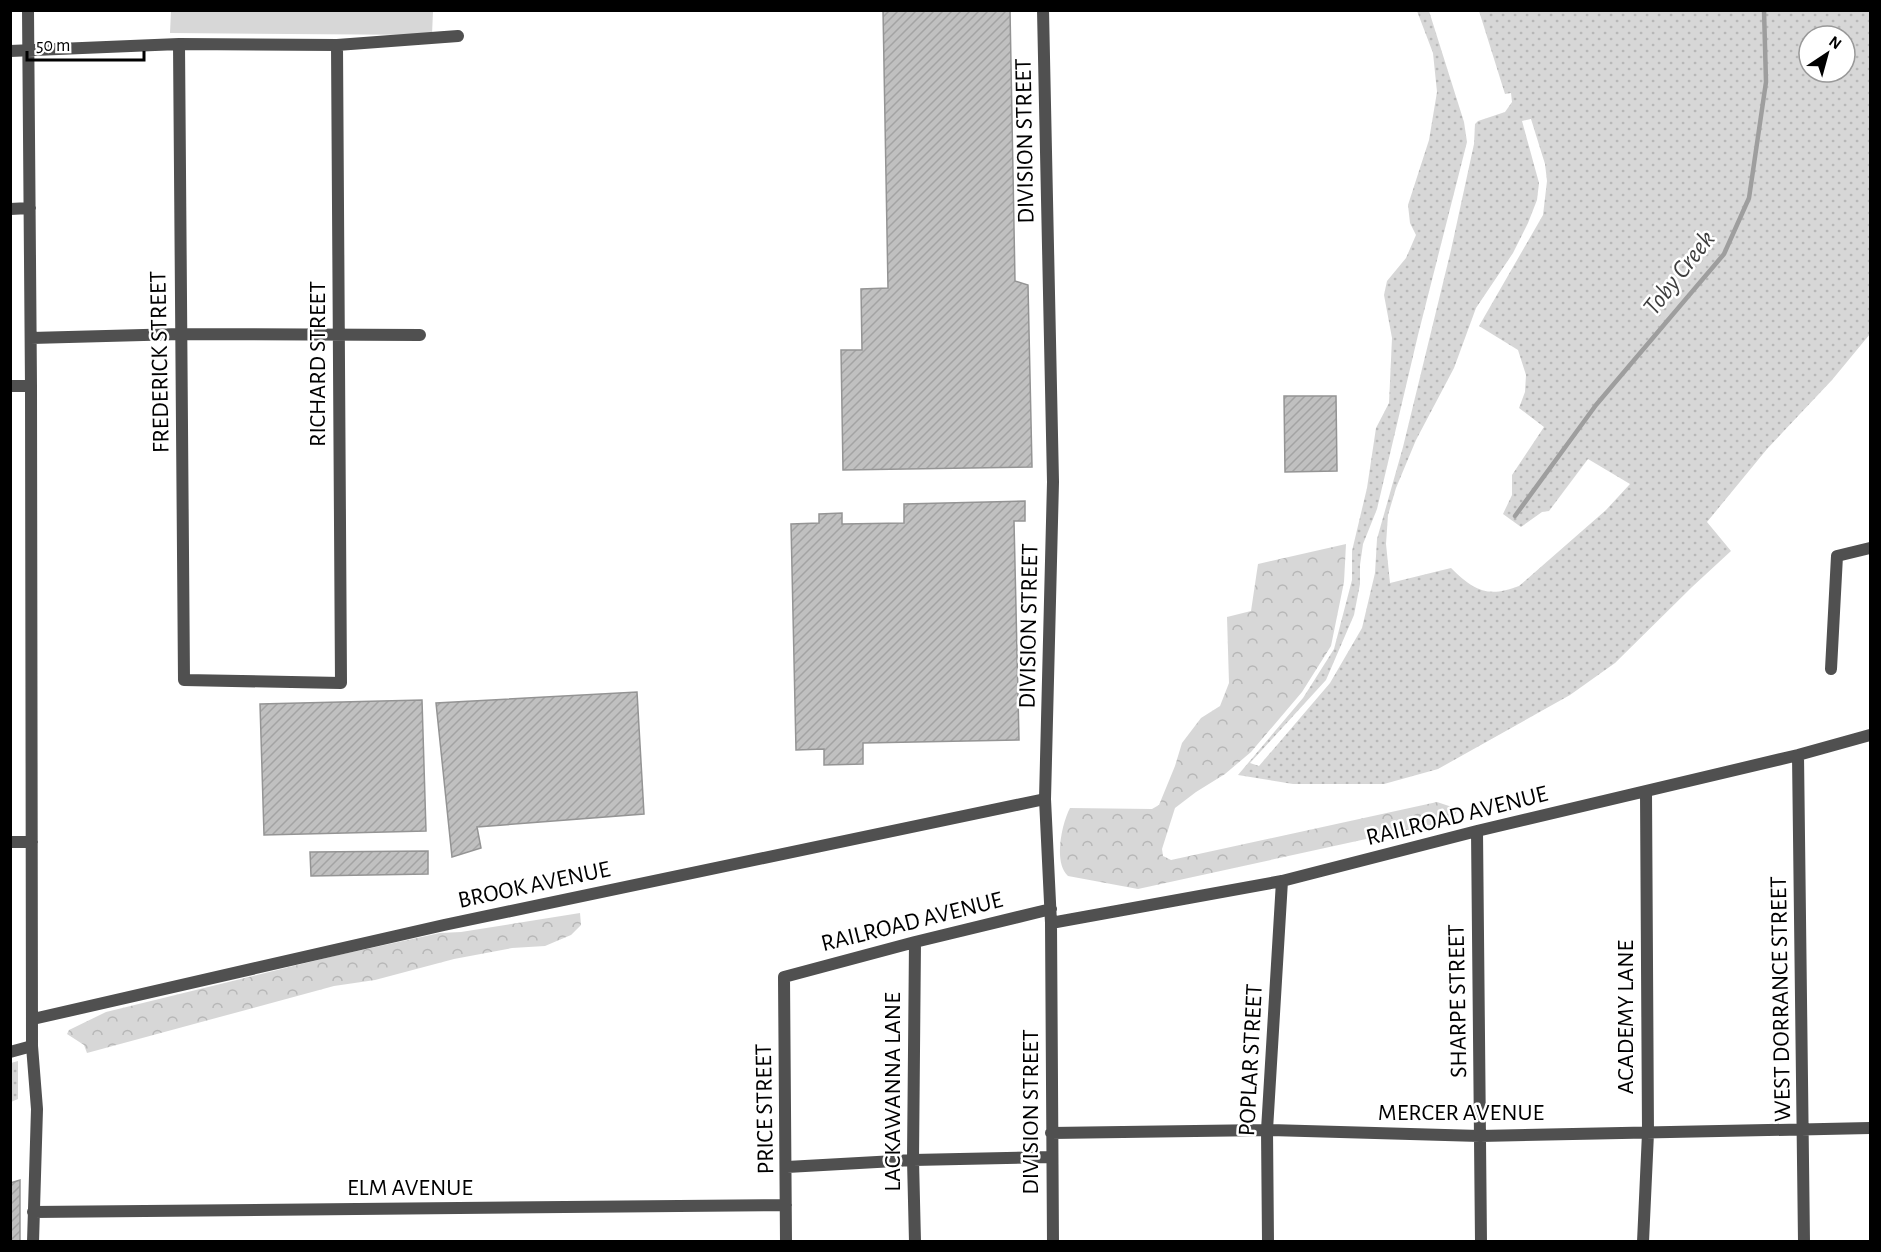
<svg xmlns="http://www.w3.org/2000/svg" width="1881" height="1252" font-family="'Alegreya Sans',sans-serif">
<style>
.grass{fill:url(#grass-dots);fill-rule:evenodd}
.forest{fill:url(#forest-crowns)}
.park{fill:#d7d7d7}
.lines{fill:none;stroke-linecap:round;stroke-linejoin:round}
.stream{stroke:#9e9e9e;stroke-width:4.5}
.building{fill:url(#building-hatch);stroke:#949494;stroke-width:1.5}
.minor{stroke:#505050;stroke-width:12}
.labels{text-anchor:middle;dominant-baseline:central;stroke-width:5;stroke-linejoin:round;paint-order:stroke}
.street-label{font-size:24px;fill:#000;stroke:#fff}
.water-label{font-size:26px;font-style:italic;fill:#3f3f3f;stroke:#fff}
</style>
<defs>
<pattern id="grass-dots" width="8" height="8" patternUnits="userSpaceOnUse" patternTransform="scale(1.5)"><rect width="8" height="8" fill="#d7d7d7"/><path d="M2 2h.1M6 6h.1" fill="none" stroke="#b7b7b7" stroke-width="1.8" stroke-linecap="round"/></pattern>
<pattern id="forest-crowns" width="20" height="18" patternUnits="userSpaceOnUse" patternTransform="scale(1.5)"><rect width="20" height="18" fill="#d7d7d7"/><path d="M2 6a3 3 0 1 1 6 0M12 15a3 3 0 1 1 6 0" fill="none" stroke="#b7b7b7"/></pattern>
<pattern id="building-hatch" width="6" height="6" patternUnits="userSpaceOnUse" patternTransform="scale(1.5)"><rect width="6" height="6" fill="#c0c0c0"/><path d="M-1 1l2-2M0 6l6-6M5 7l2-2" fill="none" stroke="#a3a3a3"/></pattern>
</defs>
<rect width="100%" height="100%" fill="#fff"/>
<path class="grass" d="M1417,11h12l35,111 3,20 -49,193 -41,174 -14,35 -3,21v19l-6,31 -28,65 -76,83 9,3 71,-83 32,-55 13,-55 2,-34 26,-92 48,-197 23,-106 1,-20 3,-3 27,-9 7,-10 -1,-9 -6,1 -26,-83h391v323l-38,46 -65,69 -60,73 24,29 -39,36 -77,76 -45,32 -132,74 -54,15h-91l-55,-9 65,-77 31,-49 18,-69v-29l15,-63 9,-60 13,-25 3,-65 -8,-43 3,-14 19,-23 10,-23 -6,-12 -2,-18 21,-65 8,-48 -4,-39zM1809,36h36v36h-36zM1531,119l14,45 2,17 -4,34 -64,111 39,24 8,25 -1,17 -6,16 25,19 -32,48v20l-9,19 18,13 21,-15 7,-1 39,-52 42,25 -24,26 -87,76c-31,12 -45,5 -68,-18l-61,15 -4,-39 2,-29 8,-27 20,-48 38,-72 22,-60 37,-55 15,-30 9,-23 2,-17 -17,-62z
M18,1061v38l-7,3v-39z"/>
<path class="forest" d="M1346,544l-2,38 -13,64 -29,46 -51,60 -26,22 -29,18 -21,16 -13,41 1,7 8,4 266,-58 12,4 8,5 -4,9 -315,69 -70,-13c-15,-13 -6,-53 2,-68l82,1 7,-4 16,-39 7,-23 19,-25 19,-12 9,-23 -2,-66 24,-6 7,-47z
M580,913l1,12 -10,10 -26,11 -33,2 -58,11 -79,21 -41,6 -247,67 -3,-8 -17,-11 2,-4 37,-18 228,-56 106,-23 21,-1z"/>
<path class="park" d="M171,11h262l-1,24 -262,-2z"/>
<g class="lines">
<path class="stream" d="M1515,516l81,-111 128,-151 25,-56 17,-116 -2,-72"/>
</g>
<path class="building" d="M883,10h127l5,271 13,4 4,182 -189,3 -2,-120h21l-1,-61 27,-1z
M1284,396h52l1,75 -52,1z
M1025,501v20h-11l5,219 -156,3v21l-39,1v-16l-28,1 -5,-226 28,-1v-9l23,-1v11l62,-1v-19z
M637,692l7,122 -167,13 4,21 -29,9 -16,-154z
M422,700l4,131 -162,4 -4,-131z
M428,851v23l-117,2 -1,-24z
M20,1180v62h-10v-59z"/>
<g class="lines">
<path class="minor" d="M28,10l3,376 1,660 5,63 -4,133
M1043,10l10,472 -8,317 6,124 2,319
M179,44l5,636 157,3 -4,-638
M10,51l169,-7 158,1 121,-9
M10,209l20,-1
M31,338l150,-4 239,1
M10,386h21
M1831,669l6,-113 33,-8
M1798,755l6,487
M1477,831l4,411
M10,842h22
M1051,923l231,-42 195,-50 321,-76 72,-20
M915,942l-2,218 2,82
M33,1019l411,-94 601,-126
M10,1052l22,-6
M1051,1133l216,-3 213,6 390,-8
M787,1167l126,-7 139,-3
M33,1212l753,-7
M786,1242l-2,-265 131,-35 136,-33
M1268,1242l-1,-112 15,-249
M1643,1242l5,-109 -2,-341"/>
</g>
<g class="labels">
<g class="street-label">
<text transform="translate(1025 141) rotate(-91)">DIVISION STREET</text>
<text transform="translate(160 362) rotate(-91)">FREDERICK STREET</text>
<text transform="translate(318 364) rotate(-90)">RICHARD STREET</text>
<text transform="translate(1029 626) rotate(-89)">DIVISION STREET</text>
<text transform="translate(1457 816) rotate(-14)">RAILROAD AVENUE</text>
<text transform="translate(534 885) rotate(-12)">BROOK AVENUE</text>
<text transform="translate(912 922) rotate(-14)">RAILROAD AVENUE</text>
<text transform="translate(1781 999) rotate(-91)">WEST DORRANCE STREET</text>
<text transform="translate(1458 1001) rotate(-91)">SHARPE STREET</text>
<text transform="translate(1626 1017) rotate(-90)">ACADEMY LANE</text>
<text transform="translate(1251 1060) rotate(-87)">POPLAR STREET</text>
<text transform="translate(893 1092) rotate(-90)">LACKAWANNA LANE</text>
<text transform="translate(765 1109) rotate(-91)">PRICE STREET</text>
<text transform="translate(1031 1112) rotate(-90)">DIVISION STREET</text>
<text x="1461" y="1113">MERCER AVENUE</text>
<text x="410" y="1188">ELM AVENUE</text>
</g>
<g class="water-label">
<text transform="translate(1679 273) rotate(-52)">Toby Creek</text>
</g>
</g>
<rect width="1881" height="1252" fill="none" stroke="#000000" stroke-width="24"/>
<g transform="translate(1827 54) rotate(36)"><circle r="28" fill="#ffffff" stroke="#999999" stroke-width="1.5"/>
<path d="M0-4.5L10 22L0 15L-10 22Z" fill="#000000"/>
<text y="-9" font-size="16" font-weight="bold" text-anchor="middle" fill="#000000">N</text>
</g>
<path d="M27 51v9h117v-9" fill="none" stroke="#000000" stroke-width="3"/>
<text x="36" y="51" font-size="18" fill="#000000" stroke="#ffffff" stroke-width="4.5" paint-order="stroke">50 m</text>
</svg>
